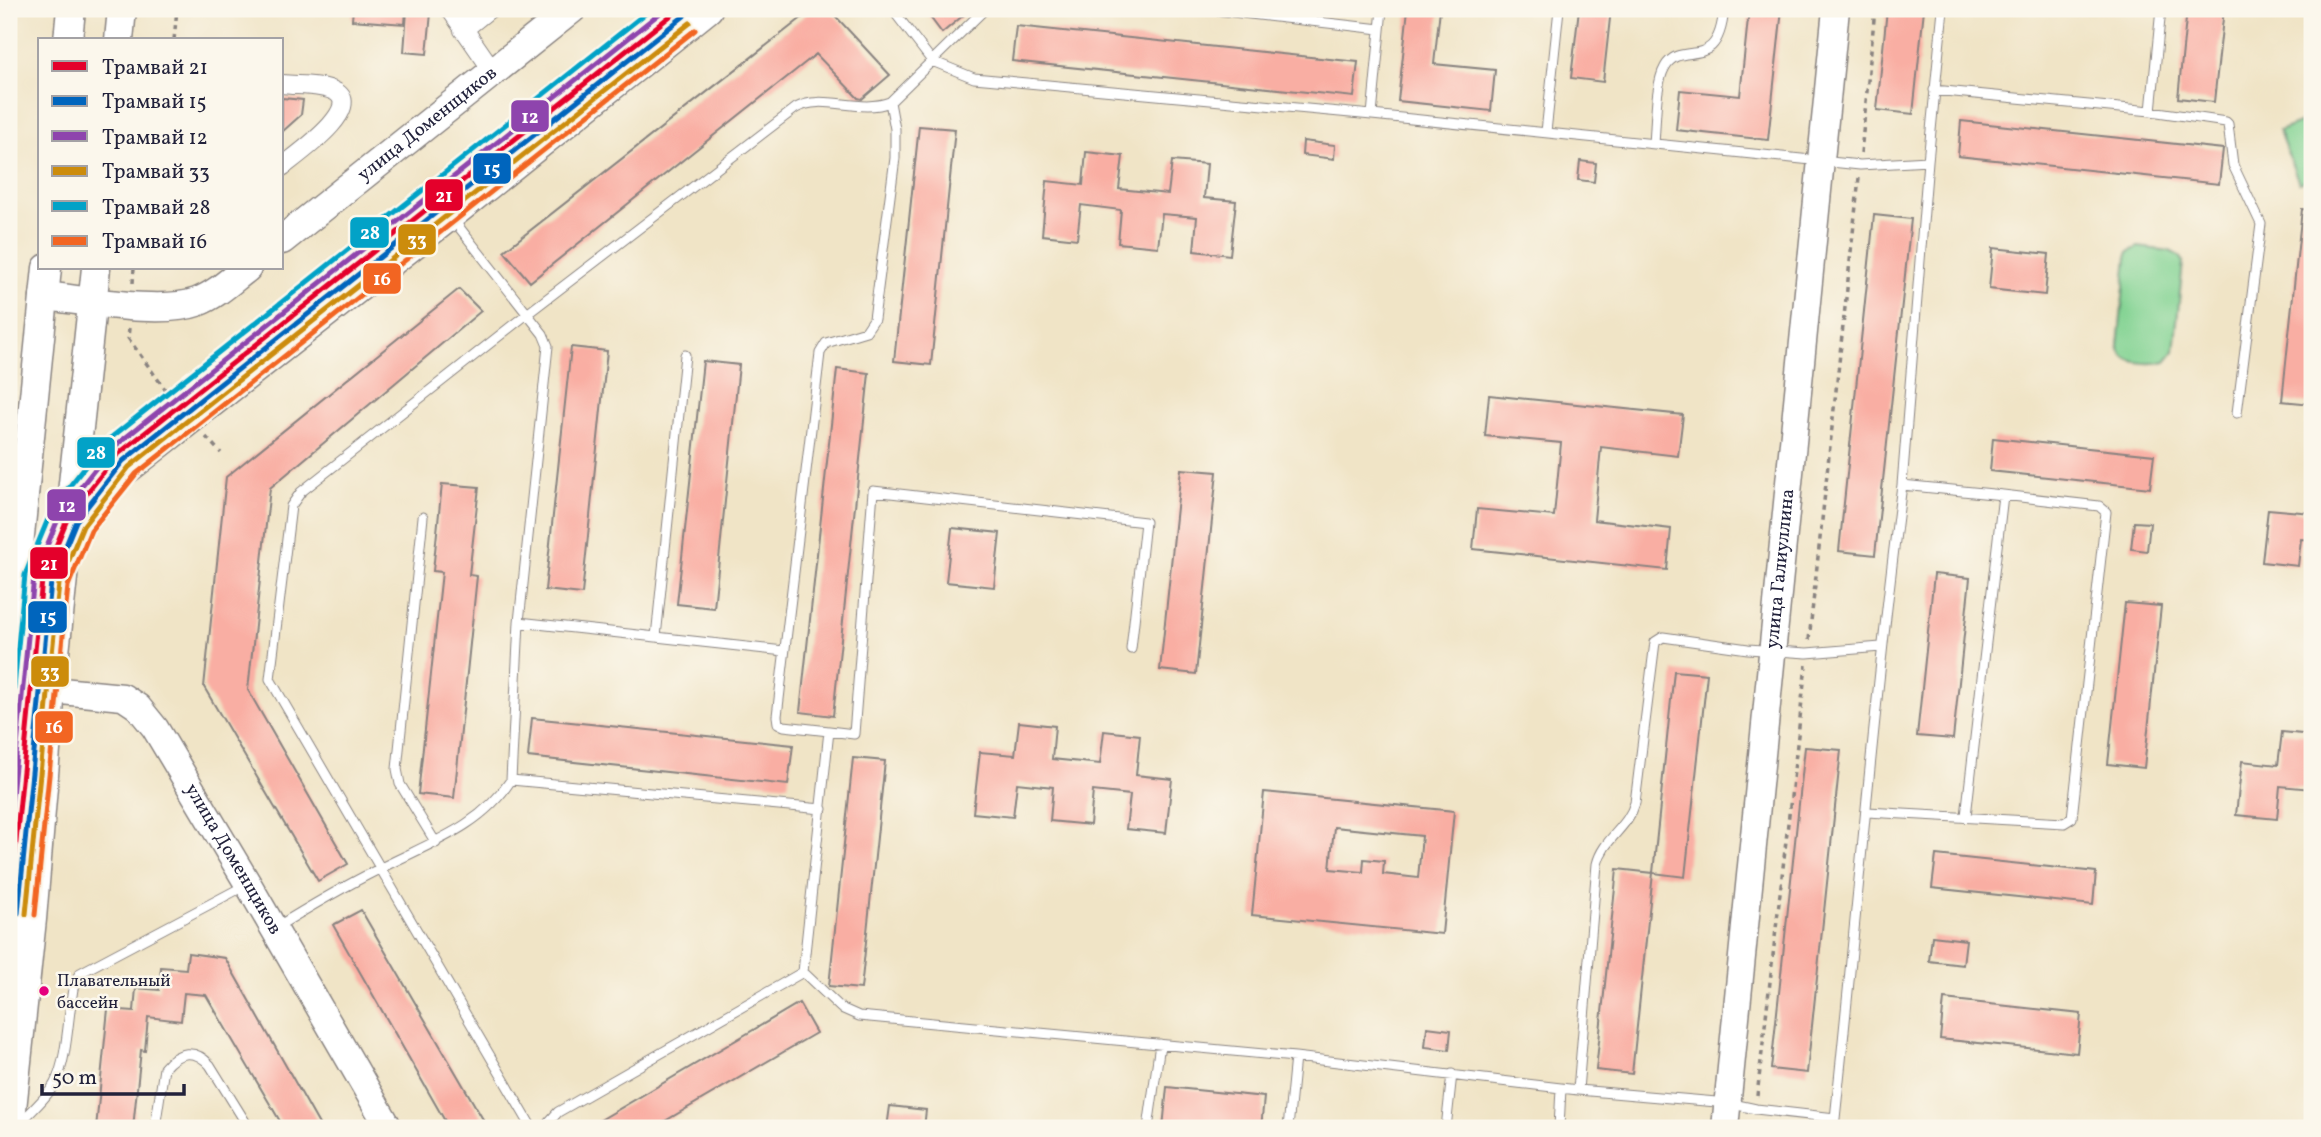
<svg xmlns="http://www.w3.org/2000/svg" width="2321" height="1137" font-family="Vollkorn,serif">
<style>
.green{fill:#83d393;stroke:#527a67;stroke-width:2}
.building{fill:#f9aea3;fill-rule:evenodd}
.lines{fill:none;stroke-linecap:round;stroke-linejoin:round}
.lane-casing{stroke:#898380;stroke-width:11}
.street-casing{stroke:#898380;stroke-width:20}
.secondary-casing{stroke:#898380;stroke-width:29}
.primary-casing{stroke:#898380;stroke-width:31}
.path{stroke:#898380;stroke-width:3.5;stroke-dasharray:5 5;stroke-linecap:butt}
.lane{stroke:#fff;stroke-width:9}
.street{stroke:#fff;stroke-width:18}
.secondary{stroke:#fff;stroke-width:26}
.primary{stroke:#fff;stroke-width:28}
.tram-1-casing{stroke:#fbf7ec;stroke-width:10}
.tram-2-casing{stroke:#fbf7ec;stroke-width:10}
.tram-3-casing{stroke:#fbf7ec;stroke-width:10}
.tram-4-casing{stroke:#fbf7ec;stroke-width:10}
.tram-5-casing{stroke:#fbf7ec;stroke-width:10}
.tram-6-casing{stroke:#fbf7ec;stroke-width:10}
.tram-1{stroke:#e4002b;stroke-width:5}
.tram-2{stroke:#0065bd;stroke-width:5}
.tram-3{stroke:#8e44ad;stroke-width:5}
.tram-4{stroke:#cc8c0c;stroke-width:5}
.tram-5{stroke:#02a2c7;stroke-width:5}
.tram-6{stroke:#f26522;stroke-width:5}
.bus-dot{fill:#e5007d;stroke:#fbf7ec;stroke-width:2.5}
.labels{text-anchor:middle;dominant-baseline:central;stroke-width:5;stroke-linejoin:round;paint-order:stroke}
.bus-label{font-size:17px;fill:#22223b;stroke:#fbf7ec;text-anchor:start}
.street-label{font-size:19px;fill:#22223b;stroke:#fbf7ec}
.line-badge{stroke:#fbf7ec;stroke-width:2.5}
.badge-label{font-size:19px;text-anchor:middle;font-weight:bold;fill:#fff}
</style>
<rect width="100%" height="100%" fill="#fbf7ec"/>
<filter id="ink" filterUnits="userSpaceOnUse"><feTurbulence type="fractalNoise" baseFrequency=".0143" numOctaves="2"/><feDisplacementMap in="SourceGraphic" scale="14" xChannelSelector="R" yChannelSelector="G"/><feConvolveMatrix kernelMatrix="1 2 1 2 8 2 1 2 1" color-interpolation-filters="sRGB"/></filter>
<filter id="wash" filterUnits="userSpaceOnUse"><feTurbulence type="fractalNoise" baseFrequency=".00686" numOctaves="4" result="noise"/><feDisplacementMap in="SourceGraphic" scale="28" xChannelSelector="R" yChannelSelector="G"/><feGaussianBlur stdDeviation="1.57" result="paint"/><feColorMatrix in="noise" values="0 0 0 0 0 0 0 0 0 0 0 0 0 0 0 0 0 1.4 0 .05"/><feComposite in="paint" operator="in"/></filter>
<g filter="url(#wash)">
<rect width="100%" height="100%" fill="#f0e4c6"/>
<path class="green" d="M2312,118v60l-13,5 -20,-52z
M2138,247l32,4 11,6 2,5 -9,89 -8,10c-16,4 -44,4 -48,-15l9,-89 2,-5z"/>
<g id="blocks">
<path class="building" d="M353,9h53l-1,15 -53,-4z
M813,9h16l61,66 -28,24 -4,-1 -42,-44 -286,228 -26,-31z
M924,9h47l-29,24z
M1408,9h32l-6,55 61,6 -4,41 -93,-10z
M1579,9h32l-8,73 -32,-4z
M1749,9h33l-14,131 -92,-10 4,-40 60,6z
M1887,9h37l-11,105 -36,-4z
M2187,9h37l-10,93 -36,-4z
M407,11l24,2 -4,41 -23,-2z
M1016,26l342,36 -4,35 -342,-36z
M282,98l21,2 -2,15 -19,17z
M1961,121l262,28 -4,35 -261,-28z
M919,126l36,3 -24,236 -37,-4z
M1303,141l32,4 -1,14 -32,-4z
M1086,152l37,4 -4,33 49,5 4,-33 35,3 -3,34 32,3 -6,54 -36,-4 3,-34 -35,-3 -4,33 -40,-4 3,-33 -40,-5 -4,34 -35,-4 5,-54 36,4z
M1580,161l16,2 -2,19 -16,-2z
M2302,209l10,1v194l-30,-3z
M1874,215l37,4 -36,336 -36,-4z
M1993,248l56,6 -4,41 -56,-6z
M459,289l22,22 -211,177 -22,202 100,174 -30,17 -114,-194 22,-210z
M571,347l36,4 -25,243 -37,-4z
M703,361l36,4 -25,243 -37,-4z
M837,369l32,4 -36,343 -33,-4z
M1489,395l194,20 -5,41 -77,-9 -7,73 77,9 -4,41 -194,-21 4,-40 77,7 7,-73 -76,-7z
M1993,438l161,17 -4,33 -160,-17z
M1181,469l36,3 -21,202 -36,-4z
M442,484l37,3 -10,88 8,1 -23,222 -36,-4 24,-222 -9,-1z
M2268,509l44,4v27l-11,-1 -3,27 -36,-4z
M2134,522l16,1 -3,28 -16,-2z
M952,528l48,5 -6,54 -48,-5z
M1934,574l36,4 -17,161 -36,-3z
M2125,603l36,3 -17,162 -36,-4z
M1674,671l33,3 -22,203 -32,-4z
M532,718l261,27 -5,40 -260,-28z
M1019,722l36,4 -3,33 48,5 4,-33 36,4 -4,40 36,4 -6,54 -40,-4 4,-34 -37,-4 -3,34 -40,-4 3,-34 -36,-4 -4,34 -40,-4 7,-61 35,3z
M2282,732l30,3v54l-32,-3 -3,33 -41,-4 6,-54 36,4z
M1805,747l36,3 -34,323 -36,-4z
M853,758l32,3 -24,228 -32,-3z
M1264,792l190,19 -12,123 -190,-19zM1334,827l88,9 -4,42 -35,-4 1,-13 -20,-2 -1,13 -33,-3z
M1936,855l160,17 -3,33 -161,-17z
M1617,869l36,4 -21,201 -36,-4z
M361,910l127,218h-39l-116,-203z
M1932,936l34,4 -3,25 -34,-4z
M188,953l37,5 96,170h-37l-78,-133 -22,-2 -3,28 -33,-4 -3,34 -4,-1 -8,78h-37l12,-119 26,2 2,-23 23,2 2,-23 25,2z
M1944,999l137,15 -4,39 -137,-14z
M799,1003l17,30 -163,95h-66z
M1427,1027l24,3 -2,20 -24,-3z
M1167,1087l97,10 -3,31h-98z
M890,1106l36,4 -2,18h-37z"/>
</g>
</g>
<g filter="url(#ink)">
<use href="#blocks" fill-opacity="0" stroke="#898380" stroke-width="2"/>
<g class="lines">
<defs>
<path id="lane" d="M892,9l40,52 42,17 398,37 488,50 68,-4 15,-152
M1206,9l174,20
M1934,90l217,21 75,11 2,2 5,41 28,59 -24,189
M2151,111l10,-102
M1372,115l10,-106
M1546,132l13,-123
M1654,143c2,-20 1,-59 11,-76 16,-29 53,9 59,-58
M1928,161l-26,324 101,10 -37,321
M451,217l92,117 5,12 -29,276 -8,158
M423,517l-26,252 3,15 36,59
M519,622l137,15 29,-282
M656,637l128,14
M1131,649l14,-127 -272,-31 -19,243 -25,-3 -26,241 38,36 18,8 436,41 283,33 150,13 28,6 79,9
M829,731l-45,-5 -6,-3 -1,-7 43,-363 6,-10 40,-12 8,-12 21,-161v-29l-5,-27
M1867,812l197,11 8,-5 34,-306 -7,-6 -96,-11
M275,928c34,-21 68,-41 104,-59 48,-25 101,-41 132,-89l311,29
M1578,1090l19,-226c6,-25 31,-36 38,-61l20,-161 8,-5 85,12 59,4 74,-6
M19,1124c12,-13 28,-26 36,-41 13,-24 13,-72 19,-99l6,-11 166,-88
M155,1128l9,-60c14,-17 31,-20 46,-3l39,63
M532,1128l-262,-449 21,-173 10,-14 226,-178 269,-206c26,-15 63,6 94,-6l95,-93
M547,1128l2,-6 9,-10 245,-140
M1148,1128l12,-84
M1288,1128l7,-71
M1446,1128l6,-54
M1559,1128l2,-40
M1834,1128c23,-214 40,-429 68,-643"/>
<path id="street" d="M450,9l43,62
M463,30l26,-21
M282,84c15,2 40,0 54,8 28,17 -41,64 -54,75"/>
<g id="secondary">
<path id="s1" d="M51,690l72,7 15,10 17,21 93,156 141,244"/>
<path id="s2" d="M1725,1128l111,-1119"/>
</g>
<g id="primary">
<path d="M68,40l3,-31"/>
<path d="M119,40l3,-31"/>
<path id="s3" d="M282,240l290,-231"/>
<path d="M44,296c41,4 117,19 153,6 19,-7 34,-22 50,-34"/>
<path d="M67,538l45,-57 338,-265 258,-207"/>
<path d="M9,644l38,-376"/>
<path d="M9,686l42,4"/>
<path d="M10,1128l22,-209 19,-229 45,-422"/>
</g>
</defs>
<use href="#lane" class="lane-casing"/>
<use href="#street" class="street-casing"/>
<use href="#secondary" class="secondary-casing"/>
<use href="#primary" class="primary-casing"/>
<path class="path" d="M174,40l3,-31
M9,61l5,-52
M1861,153l14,-144
M9,231l2,8 -2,22
M133,283l1,-15
M129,328l-1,10 47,65
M206,437l15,16
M1809,640l50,-462
M1757,1096l49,-431"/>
<use href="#lane" class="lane"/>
<use href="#street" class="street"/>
<use href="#secondary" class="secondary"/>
<use href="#primary" class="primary"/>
<defs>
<path id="tram-1" d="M9,912l33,-332 26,-63 49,-62 562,-446"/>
<path id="tram-2" d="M18,913l33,-331 25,-61 47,-60 561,-445"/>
<path id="tram-3" d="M9,826l25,-249 27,-65 49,-62 555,-441"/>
<path id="tram-4" d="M26,914l33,-330 24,-58 46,-59 561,-444"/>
<path id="tram-5" d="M9,738l16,-163 28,-68 50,-63 548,-435"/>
<path id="tram-6" d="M35,915l33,-329 23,-56 45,-56 559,-444"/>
</defs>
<use href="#tram-1" class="tram-1-casing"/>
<use href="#tram-2" class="tram-2-casing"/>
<use href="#tram-3" class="tram-3-casing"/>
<use href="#tram-4" class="tram-4-casing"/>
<use href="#tram-5" class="tram-5-casing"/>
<use href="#tram-6" class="tram-6-casing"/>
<use href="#tram-1" class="tram-1"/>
<use href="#tram-2" class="tram-2"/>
<use href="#tram-3" class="tram-3"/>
<use href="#tram-4" class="tram-4"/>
<use href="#tram-5" class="tram-5"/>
<use href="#tram-6" class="tram-6"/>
</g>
</g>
<circle class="bus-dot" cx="44" cy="991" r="6"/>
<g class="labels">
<g class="bus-label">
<text x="57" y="981">Плавательный<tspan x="57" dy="22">бассейн</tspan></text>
</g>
<g class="street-label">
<text stroke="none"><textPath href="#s3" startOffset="186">улица Доменщиков</textPath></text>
<text stroke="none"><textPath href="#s2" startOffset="562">улица Галиуллина</textPath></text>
<text stroke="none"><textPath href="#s1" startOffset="270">улица Доменщиков</textPath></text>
</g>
</g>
<g class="line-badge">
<rect x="510" y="99" width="40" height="34" rx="7" fill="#8e44ad"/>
<rect x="472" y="152" width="40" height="33" rx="7" fill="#0065bd"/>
<rect x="424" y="178" width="40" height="34" rx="7" fill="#e4002b"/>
<rect x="349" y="216" width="41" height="33" rx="7" fill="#02a2c7"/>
<rect x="397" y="223" width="40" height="33" rx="7" fill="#cc8c0c"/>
<rect x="362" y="262" width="40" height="33" rx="7" fill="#f26522"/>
<rect x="76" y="436" width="40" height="33" rx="7" fill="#02a2c7"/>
<rect x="46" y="488" width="41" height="34" rx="7" fill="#8e44ad"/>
<rect x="29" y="546" width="40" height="34" rx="7" fill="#e4002b"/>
<rect x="27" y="600" width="41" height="34" rx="7" fill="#0065bd"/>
<rect x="30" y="655" width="40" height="33" rx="7" fill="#cc8c0c"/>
<rect x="34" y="710" width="40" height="34" rx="7" fill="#f26522"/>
</g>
<g class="badge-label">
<text x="530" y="123">12</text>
<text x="492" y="175">15</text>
<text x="444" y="202">21</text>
<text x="370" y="239">28</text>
<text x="417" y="246">33</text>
<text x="382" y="285">16</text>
<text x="96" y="459">28</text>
<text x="67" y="512">12</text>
<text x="49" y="570">21</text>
<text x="48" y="623">15</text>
<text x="50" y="678">33</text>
<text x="54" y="733">16</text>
</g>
<rect width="2321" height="1137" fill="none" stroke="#fbf7ec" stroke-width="35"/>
<rect x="38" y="38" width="245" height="231" fill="#fbf7ec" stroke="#a4a2a5" stroke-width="2"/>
<rect x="52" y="61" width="35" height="10" fill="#e4002b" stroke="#a4a2a5" stroke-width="2"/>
<text x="102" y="74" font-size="21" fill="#22223b">Трамвай 21</text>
<rect x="52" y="96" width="35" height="10" fill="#0065bd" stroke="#a4a2a5" stroke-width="2"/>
<text x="102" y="108" font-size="21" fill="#22223b">Трамвай 15</text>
<rect x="52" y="131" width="35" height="10" fill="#8e44ad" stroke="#a4a2a5" stroke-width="2"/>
<text x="102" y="144" font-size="21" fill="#22223b">Трамвай 12</text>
<rect x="52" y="166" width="35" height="10" fill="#cc8c0c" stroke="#a4a2a5" stroke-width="2"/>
<text x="102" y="178" font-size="21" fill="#22223b">Трамвай 33</text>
<rect x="52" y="201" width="35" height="10" fill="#02a2c7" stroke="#a4a2a5" stroke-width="2"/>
<text x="102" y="214" font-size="21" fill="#22223b">Трамвай 28</text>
<rect x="52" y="236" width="35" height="10" fill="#f26522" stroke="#a4a2a5" stroke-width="2"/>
<text x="102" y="248" font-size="21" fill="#22223b">Трамвай 16</text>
<path d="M42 1084v10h142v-10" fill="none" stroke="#22223b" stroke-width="3.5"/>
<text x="52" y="1084" font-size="21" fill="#22223b" stroke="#fbf7ec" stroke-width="5" paint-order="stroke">50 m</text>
</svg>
